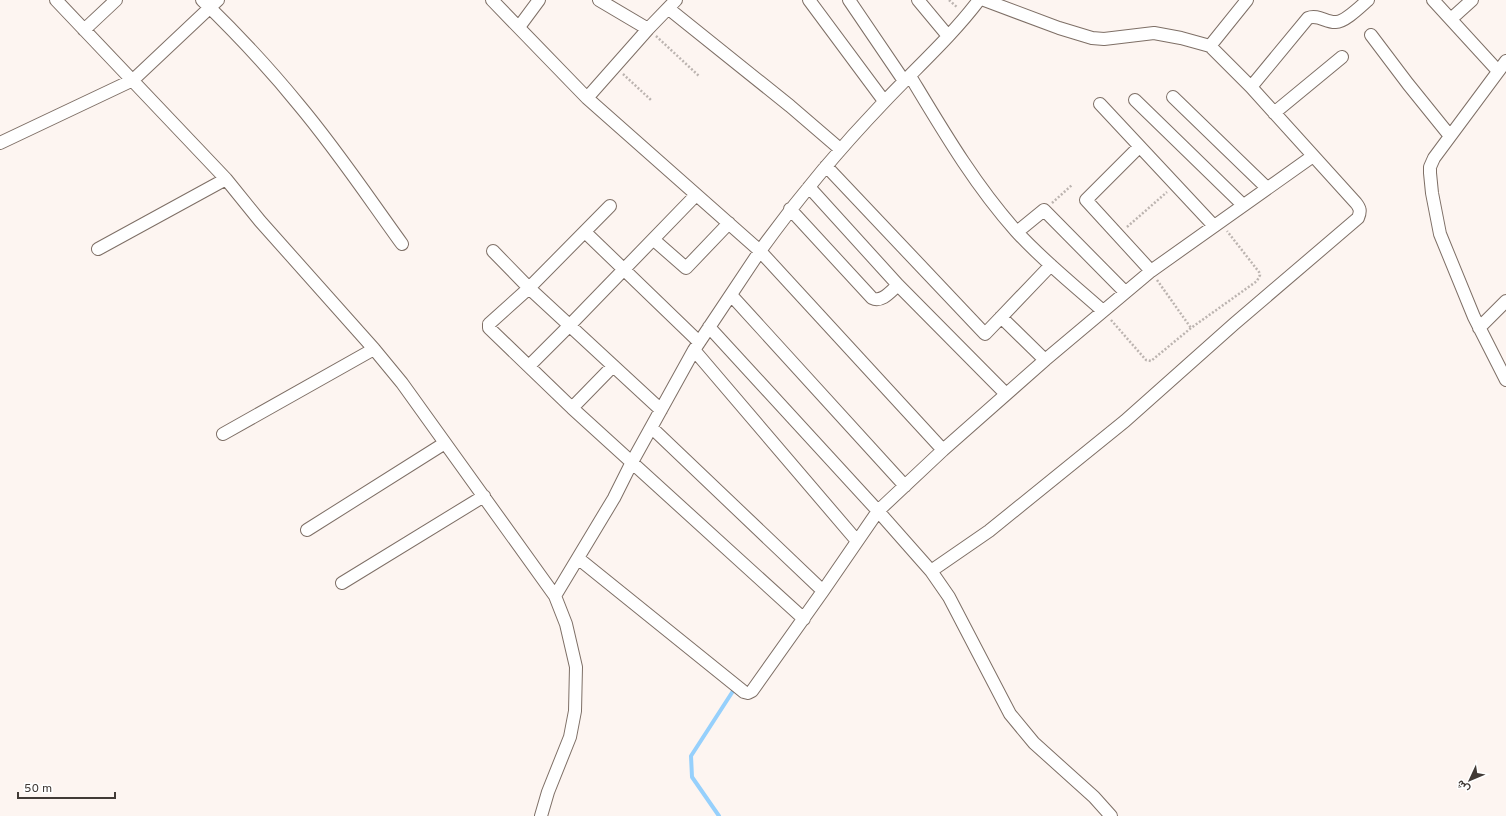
<svg xmlns="http://www.w3.org/2000/svg" width="1506" height="816" font-family="Overpass,Vazirmatn,sans-serif">
<style>
.lines{fill:none;stroke-linecap:round;stroke-linejoin:round}
.stream{stroke:#96d0fc;stroke-width:4}
.minor-casing{stroke:#7e6f66;stroke-width:14}
.path{stroke:#bcb4b0;stroke-width:2.5;stroke-dasharray:2 2;stroke-linecap:butt}
.minor{stroke:#fff;stroke-width:12}
</style>
<rect width="100%" height="100%" fill="#fdf5f1"/>
<g class="lines">
<path class="stream" d="M719,816l-27,-39 -1,-21 42,-65"/>
<defs>
<path id="minor" d="M56,0l170,179 34,42 114,128 28,34 153,213
M202,0c34,33 67,68 97,105 37,44 69,92 103,139
M492,0l95,98 173,153 -66,99 -62,112 -18,36 -59,98 11,28 10,43 -1,44 -5,26 -22,55 -7,24
M599,0l49,29
M809,0l75,101
M849,0l55,81
M918,0l30,36
M1433,0l65,71
M669,9l121,97 50,43
M1451,19l21,-19
M519,27l20,-27
M84,30l32,-30
M1371,35l37,49 42,52
M1210,46l37,-46
M1506,61l-72,97 -4,9v6l2,20 8,41 34,83 32,63
M910,76c32,53 64,108 106,155 26,29 58,54 87,80
M1251,87l57,-69c10,-4 19,5 28,4 9,0 25,-16 32,-22
M1173,97l94,91
M587,98l61,-69 28,-29
M1135,100l108,105
M1100,104l114,122
M1274,113l68,-56
M0,143l133,-63 85,-80
M1139,147l-53,53 65,71
M826,166l159,168 66,-69
M809,187l89,98 108,109
M610,206l-81,82 -40,36v4l83,80 232,211
M790,209l82,89c10,5 19,-7 26,-13
M585,232l114,110
M1017,232l27,-22 81,82
M654,240l32,28 43,-45
M98,249l128,-70
M493,251l36,37 132,122
M731,295l174,191
M1001,317l44,43
M709,327l169,184 53,60 18,26 61,117 24,29 60,54 17,19
M1479,328l27,-27
M694,350l163,191
M529,366l41,-41 126,-130
M572,408l41,-42
M652,428l171,163
M223,434l151,-85
M943,450l-183,-199c38,-53 79,-102 124,-149 32,-34 67,-65 95,-102
M307,530l138,-87
M579,559l165,133 4,1 4,-2 71,-100 55,-80 65,-61 102,-90 106,-89 162,-115
M931,571l58,-40 136,-110 109,-97 124,-106c3,-7 2,-10 -2,-15l-105,-116 -41,-41 -29,-8 -27,-5 -50,6 -12,-1 -33,-10 -75,-28
M342,583l142,-87"/>
</defs>
<use href="#minor" class="minor-casing"/>
<path class="path" d="M949,0l9,8
M656,36l43,40
M623,74l28,26
M1052,203l20,-18
M1127,227l40,-35
M1157,280l34,48
M1111,320l35,40 5,1 40,-33 66,-47 3,-6 -1,-3 -32,-41"/>
<use href="#minor" class="minor"/>
</g>
<g transform="translate(1470 780) rotate(226)" stroke="#ffffff" stroke-width="3" paint-order="stroke">
<path d="M0-3L7 15L0 10L-7 15Z" fill="#413a36"/>
<text y="-6" font-size="11" font-weight="bold" text-anchor="middle" fill="#413a36">ش</text>
</g>
<path d="M18 792v6h97v-6" fill="none" stroke="#413a36" stroke-width="2"/>
<text x="24" y="792" font-size="12" fill="#413a36" stroke="#ffffff" stroke-width="3" paint-order="stroke">50 m</text>
</svg>
